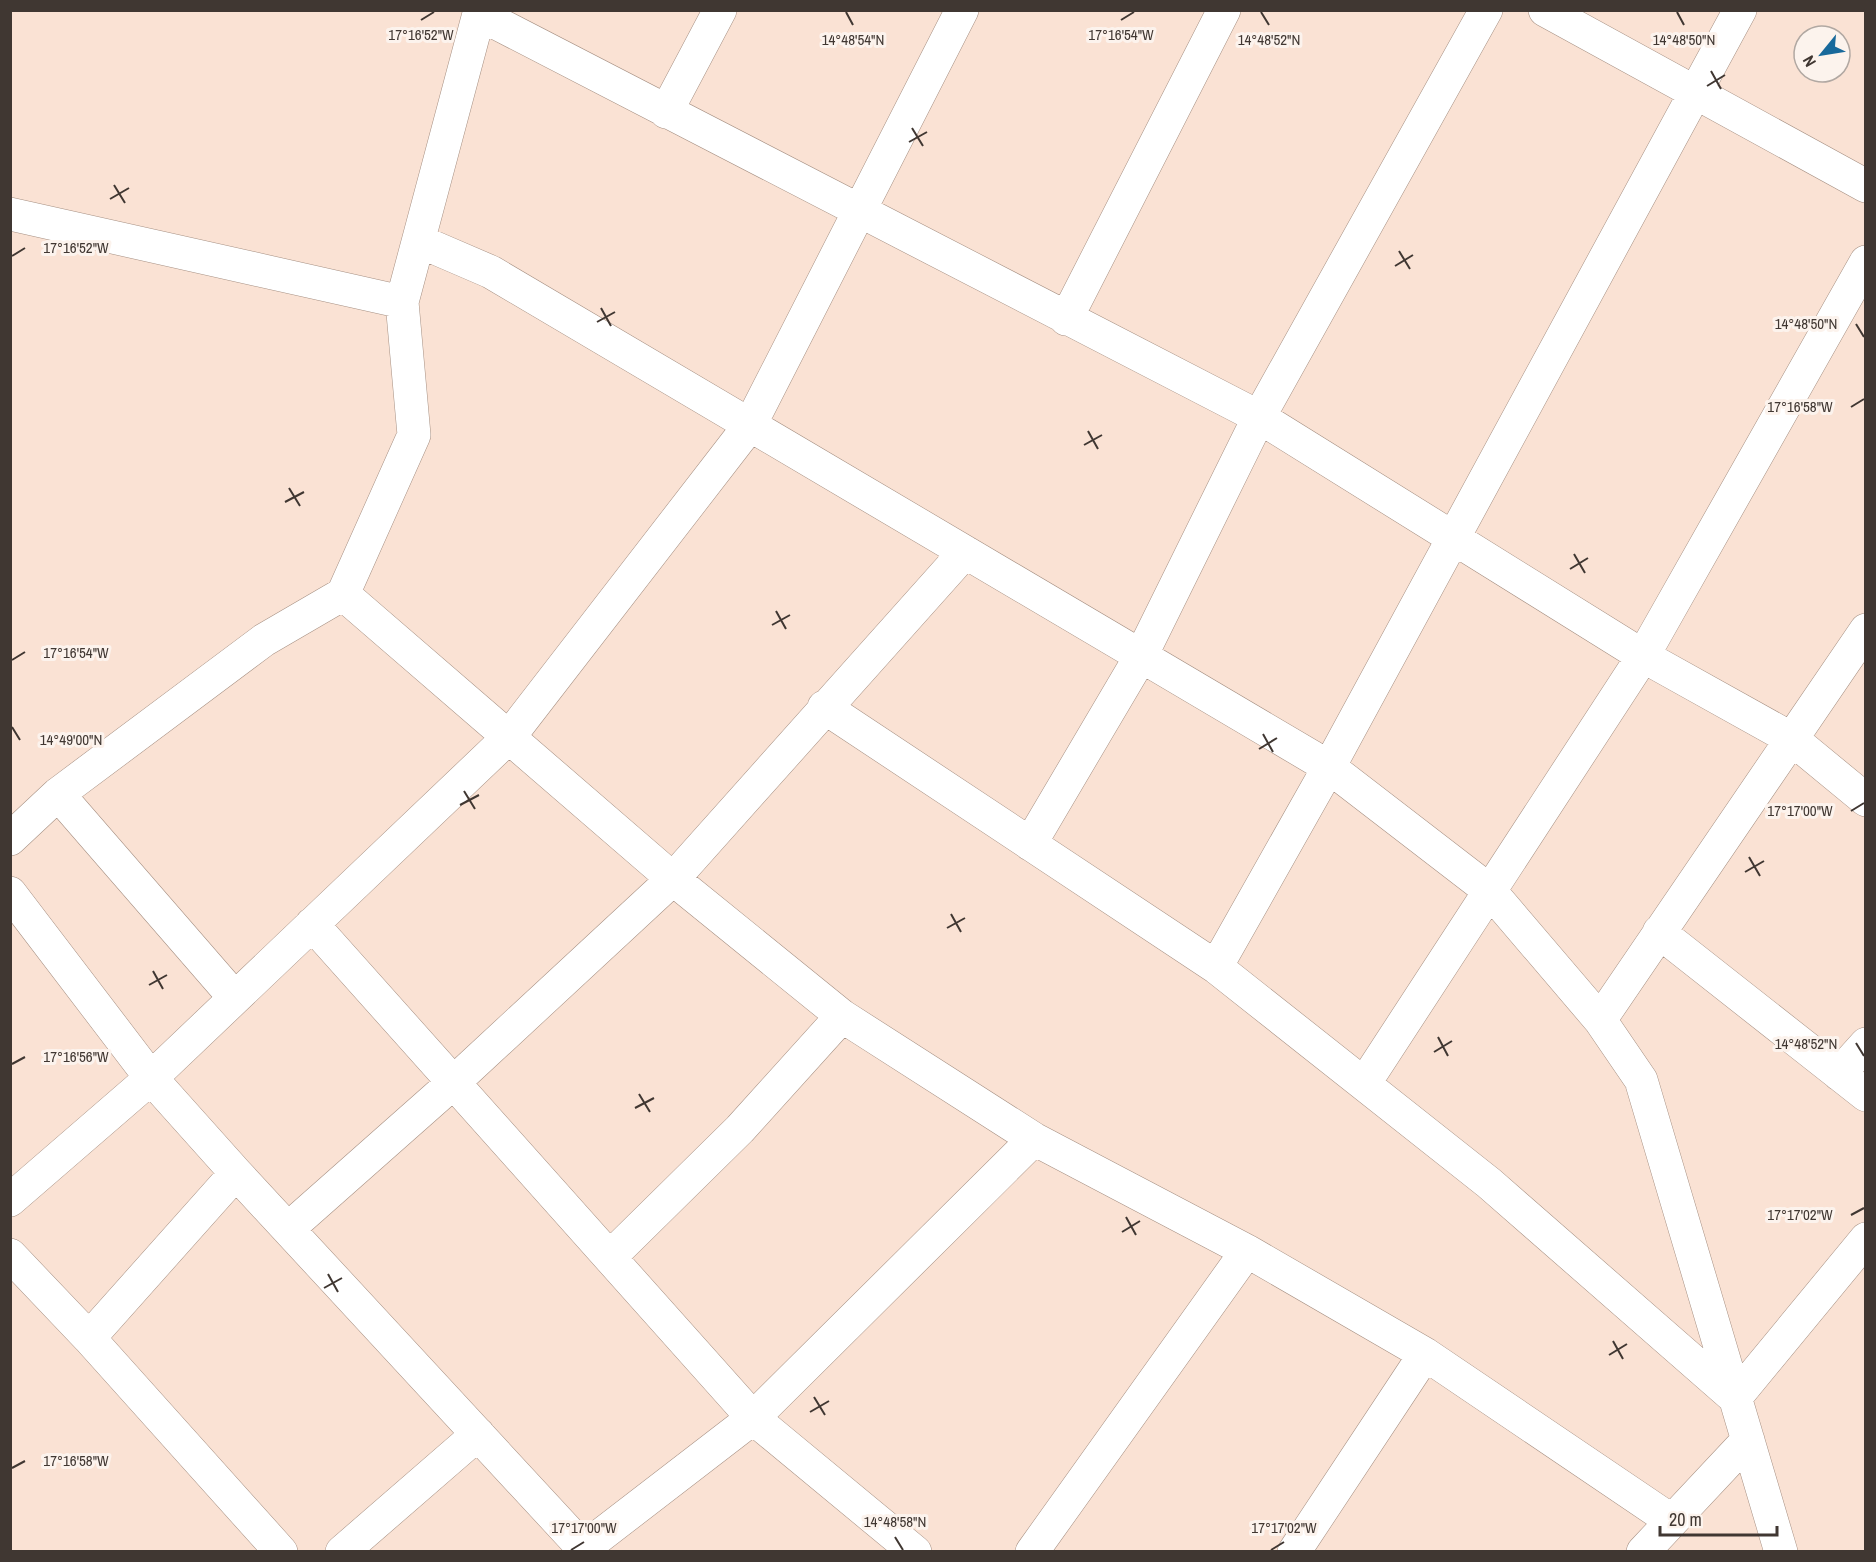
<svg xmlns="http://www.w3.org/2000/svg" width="1876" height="1562" font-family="'Archivo Narrow',sans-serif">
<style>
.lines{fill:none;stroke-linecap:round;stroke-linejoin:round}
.minor-casing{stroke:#a69083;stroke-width:34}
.minor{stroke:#fff;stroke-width:33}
.ticks{fill:none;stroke:#403732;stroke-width:2}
.ticks-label{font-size:15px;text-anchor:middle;fill:#403732;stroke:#fcf3ed;stroke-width:6;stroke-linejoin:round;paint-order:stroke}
</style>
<rect width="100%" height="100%" fill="#fae2d4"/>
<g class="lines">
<defs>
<path id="minor" d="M1545,10l321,176
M479,14l780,403 384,239 149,83 74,61
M666,112l54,-102
M10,214l392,88
M419,241l72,31 838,495 161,124 110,129 41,60 140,472
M1066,319l158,-309
M343,594l330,285 169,137 192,123 213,112 178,103 247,167
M824,707l392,260 273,216 246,215 131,-159
M58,794l177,204
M10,839l48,-45 206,-154 79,-46 71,-159 -12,-133 78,-292
M1030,844l111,-188 118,-239 227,-407
M10,893l141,185 85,95 347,375
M312,924l441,494 162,134
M1659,932l207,163
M1216,967l113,-200 411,-757
M1600,1020l266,-390
M1839,1074l27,-30
M1364,1084l279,-428 223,-394
M10,1200l141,-122 358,-341 241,-312 212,-415
M289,1228l165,-146 219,-203 292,-327
M10,1255l79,83 192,214
M610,1257l130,-128 102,-113
M89,1338l147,-165
M342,1552l136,-118
M579,1552l174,-134 281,-279
M1032,1552l215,-301
M1294,1552l131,-198
M1643,1552l105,-112"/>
</defs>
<use href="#minor" class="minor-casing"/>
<use href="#minor" class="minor"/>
</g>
<path class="ticks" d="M846,12l7,13M1261,12l8,13M1677,12l7,13M421,20l13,-8M1121,20l13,-8M1711,71l10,18M1707,86l18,-11M912,128l11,18M909,142l18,-10M114,185l11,18M110,199l19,-11M1399,251l11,18M12,256l13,-8M1395,266l18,-11M601,308l10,18M597,322l18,-10M1856,324l8,13M1851,407l13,-8M1088,431l10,18M1084,445l18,-10M289,488l11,18M285,502l19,-10M1574,554l11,19M1570,569l18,-11M776,611l10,18M772,625l18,-10M12,660l13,-8M12,727l8,13M1263,734l10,18M1259,749l18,-11M464,791l11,18M460,805l19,-10M1851,811l13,-8M1749,857l11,19M1745,872l19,-11M951,914l10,18M947,928l18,-10M153,971l10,18M149,985l18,-10M1438,1037l10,19M1856,1043l8,13M1434,1052l18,-11M12,1064l13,-7M639,1094l11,18M635,1108l19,-10M1851,1215l13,-7M1126,1217l10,18M1122,1232l18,-11M328,1274l10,18M324,1288l18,-10M1613,1341l10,18M1609,1355l18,-11M814,1397l11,18M810,1412l19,-11M12,1468l13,-7M895,1537l8,13M571,1550l13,-8M1271,1550l13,-8"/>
<g class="ticks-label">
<text x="421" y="40">17°16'52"W</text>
<text x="1121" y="40">17°16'54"W</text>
<text x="853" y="45">14°48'54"N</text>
<text x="1269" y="45">14°48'52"N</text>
<text x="1684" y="45">14°48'50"N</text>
<text x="76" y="253">17°16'52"W</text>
<text x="1806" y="329">14°48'50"N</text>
<text x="1800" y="412">17°16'58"W</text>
<text x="76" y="658">17°16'54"W</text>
<text x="71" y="745">14°49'00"N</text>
<text x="1800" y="816">17°17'00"W</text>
<text x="1806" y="1049">14°48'52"N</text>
<text x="76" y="1062">17°16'56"W</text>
<text x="1800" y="1220">17°17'02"W</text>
<text x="76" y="1466">17°16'58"W</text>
<text x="895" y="1527">14°48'58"N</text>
<text x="584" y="1533">17°17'00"W</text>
<text x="1284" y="1533">17°17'02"W</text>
</g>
<rect width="1876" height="1562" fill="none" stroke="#403732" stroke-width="24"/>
<g transform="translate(1822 54) rotate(240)"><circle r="28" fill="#fcf3ed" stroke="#b1a8a2" stroke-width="1.5"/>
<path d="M0-4.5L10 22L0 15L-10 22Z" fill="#18699b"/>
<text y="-9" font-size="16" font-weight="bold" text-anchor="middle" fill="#403732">N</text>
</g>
<path d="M1660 1526v9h117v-9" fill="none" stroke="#403732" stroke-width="3"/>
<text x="1669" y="1526" font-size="18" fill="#403732" stroke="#fcf3ed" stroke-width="4.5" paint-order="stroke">20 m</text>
</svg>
